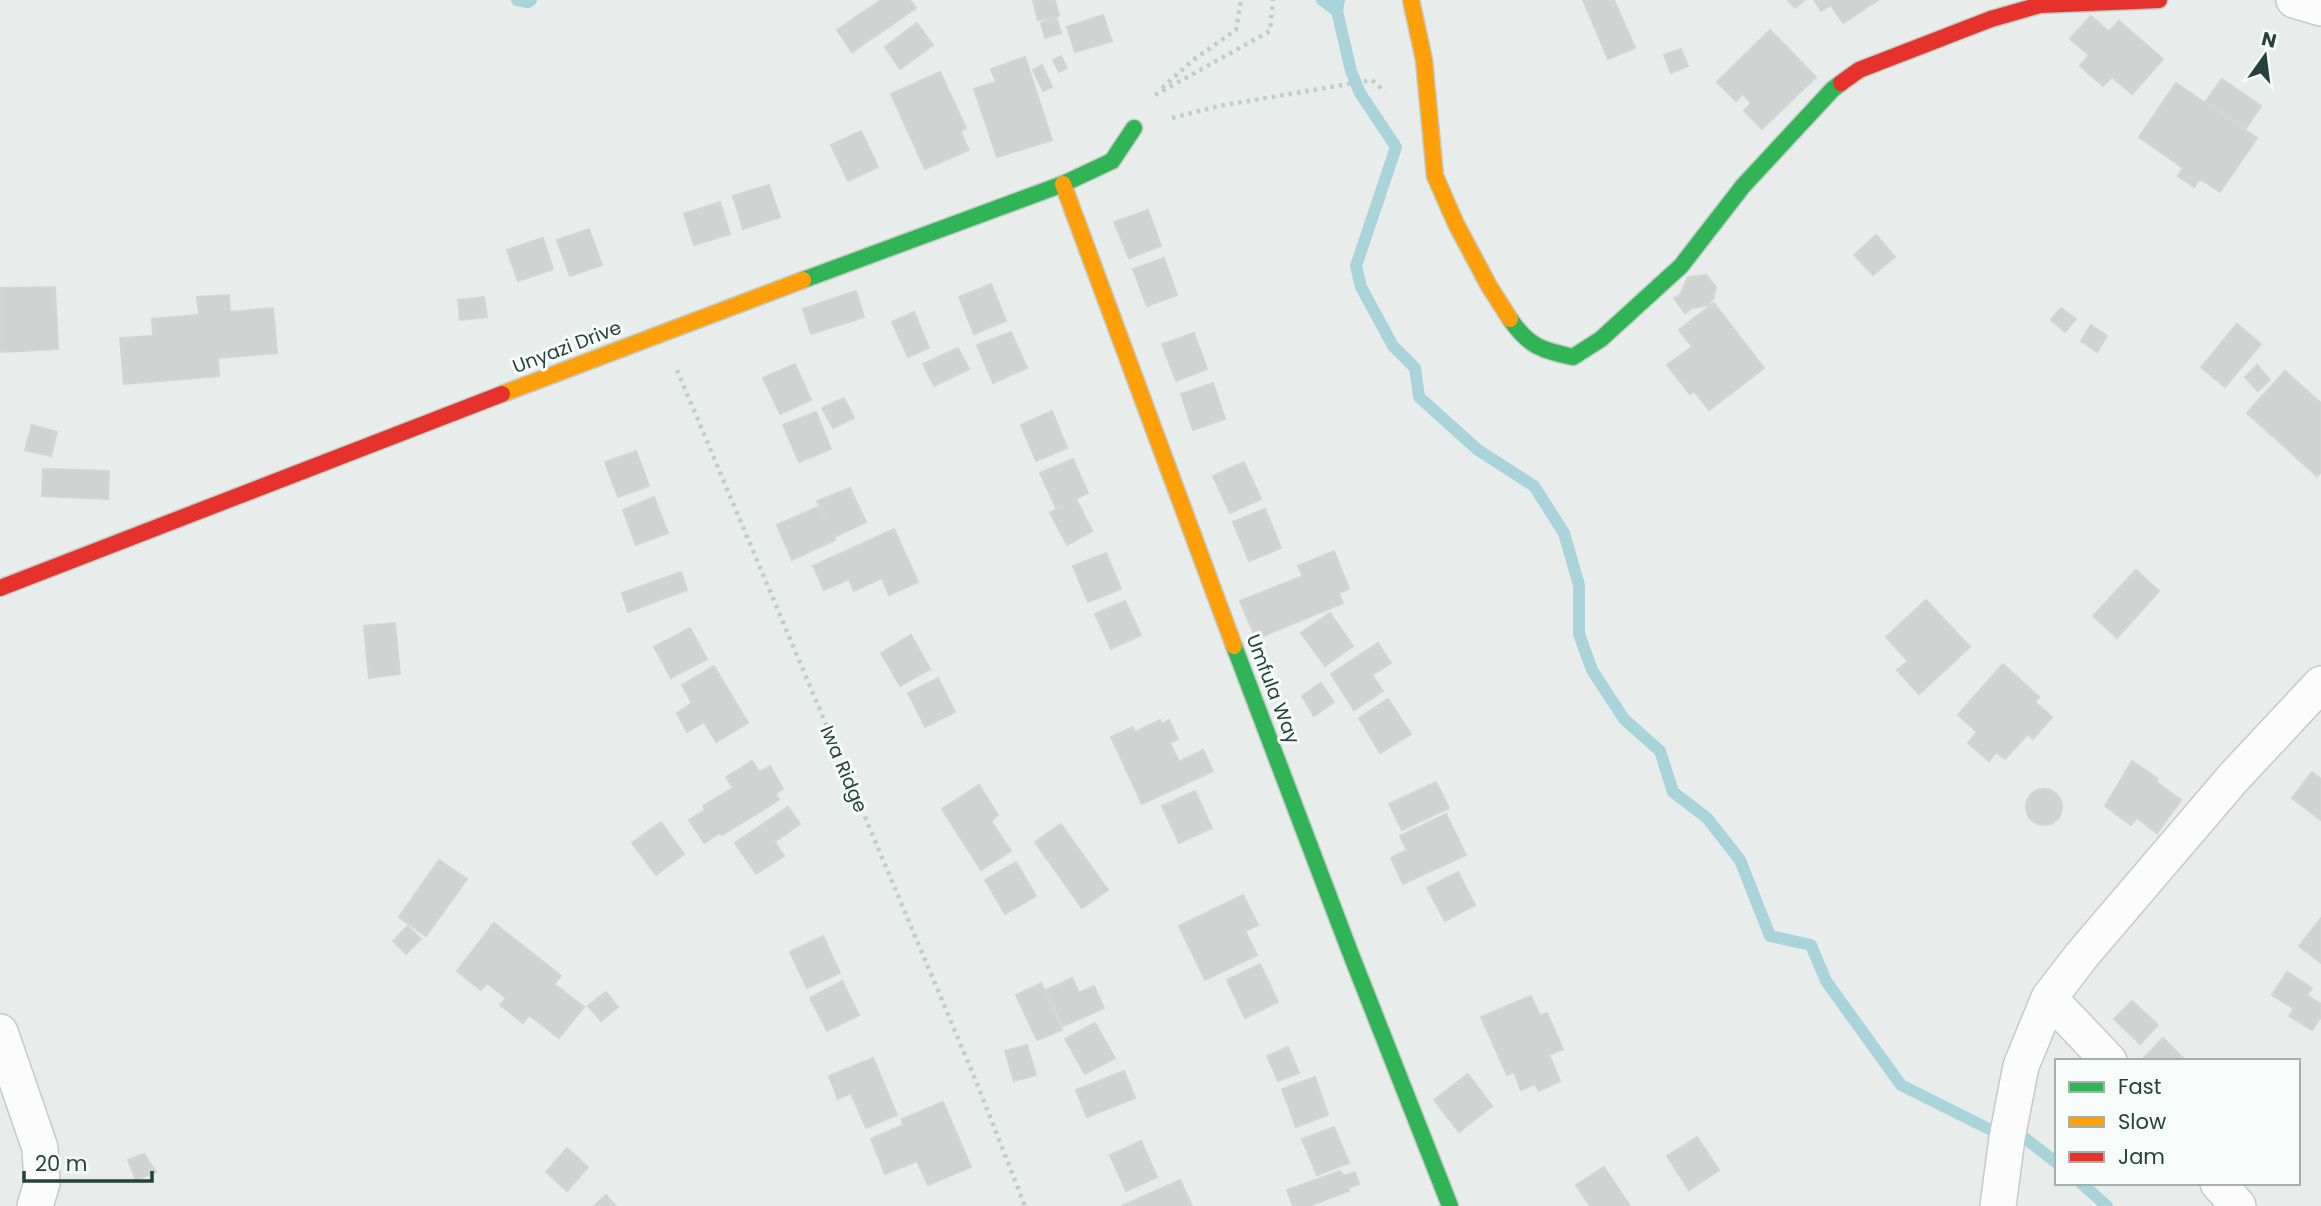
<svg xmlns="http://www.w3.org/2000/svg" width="2321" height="1206" font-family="Poppins,sans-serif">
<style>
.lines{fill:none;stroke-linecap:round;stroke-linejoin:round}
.stream{stroke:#a9d4db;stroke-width:12}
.building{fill:#cfd4d2;stroke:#d1d6d4;stroke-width:2}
.street-casing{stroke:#c5cac8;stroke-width:38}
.fast-casing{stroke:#c3cbc8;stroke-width:19}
.slow-casing{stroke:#c3cbc8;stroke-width:19}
.jam-casing{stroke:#c3cbc8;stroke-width:19}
.path{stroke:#c3ccca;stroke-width:4.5;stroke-dasharray:3.5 5;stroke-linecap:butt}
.street{stroke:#fcfcfc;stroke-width:35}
.fast{stroke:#30b455;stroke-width:16}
.slow{stroke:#ff9f0a;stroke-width:16}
.jam{stroke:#e5322d;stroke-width:16}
.labels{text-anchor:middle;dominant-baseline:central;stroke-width:6;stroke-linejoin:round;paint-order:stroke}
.street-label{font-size:19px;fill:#24423a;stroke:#f7fbf9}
</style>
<rect width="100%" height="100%" fill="#e8edeb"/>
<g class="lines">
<path class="stream" d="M517,0l11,2 3,-2
M1322,0l15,11
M1339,0l-2,11 14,60 9,22 36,54 -40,119 5,21 32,59 22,22 4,29 59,53 56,36 30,47 15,52v49l13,36 32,49 36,32 13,41 34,26 33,42 30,76 41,9 15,36 75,104 90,45
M2022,1136l35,27
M2081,1183l26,23"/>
</g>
<path class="building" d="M881,0h29l6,8 -64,44 -15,-22z
M1033,0h22l4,16 -21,4z
M1583,0h31l21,48 -27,11z
M1788,0h16l-9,8z
M1814,0h64l-35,23 -12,-18 -10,6z
M1103,15l9,26 -37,11 -8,-25z
M2091,16l18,16 10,-11 44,38 -31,35 -20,-17 -9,9 -23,-20 9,-11 -19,-16z
M1056,17l5,16 -16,5 -4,-15z
M917,23l16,22 -33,24 -15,-22z
M1770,30l46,47 -54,52 -18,-18 7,-8 -8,-9 -7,7 -19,-19z
M1681,49l7,17 -17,7 -7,-18z
M1061,56l6,12 -8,4 -6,-12z
M1025,57l27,83 -55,17 -23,-68 22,-7 -5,-13z
M1042,65l10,22 -9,4 -10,-21z
M940,72l26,56 -6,3 9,19 -44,19 -34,-75z
M2222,79l39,27 -15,22 -40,-27z
M2176,83l81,55 -37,54 -20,-13 -6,8 -16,-11 5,-8 -44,-31z
M861,131l17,36 -30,14 -17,-36z
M769,185l11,32 -37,12 -10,-33z
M720,202l10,32 -36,11 -10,-31z
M1148,210l13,36 -32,12 -15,-36z
M589,229l13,36 -32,11 -13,-36z
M1876,235l19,22 -22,18 -19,-20z
M543,238l10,31 -35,12 -11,-31z
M1164,258l13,37 -30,11 -14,-37z
M1706,275l10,12 -3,12 -5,6 -16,3 -7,5 -11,-15 6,-3 8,-18z
M991,284l15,37 -32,13 -15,-37z
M55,287l3,62 -58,3v-64z
M856,291l8,26 -53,17 -8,-25z
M229,295l1,17 43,-4 4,45 -59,5 1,18 -95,8 -4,-46 33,-2 -1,-17 47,-4 -2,-18z
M484,297l3,20 -27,3 -2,-20z
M1714,303l50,65 -55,42 -15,-19 -4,3 -23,-29 25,-18 -13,-17z
M2061,308l15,11 -11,13 -14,-12z
M914,312l15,36 -21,9 -16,-35z
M2237,324l24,20 -36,43 -24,-20z
M2091,325l16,11 -10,16 -16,-11z
M1011,332l16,36 -34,15 -16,-38z
M1194,333l13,36 -31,12 -14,-37z
M958,348l11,21 -35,17 -11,-22z
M795,364l16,36 -31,14 -17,-36z
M2257,365l13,15 -12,11 -13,-14z
M2285,371l36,32v69l-4,4 -70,-63z
M1213,383l12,36 -32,11 -12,-36z
M844,398l10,20 -21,10 -11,-20z
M1052,411l15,37 -31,13 -15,-36z
M816,412l15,37 -32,13 -16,-37z
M32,425l25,7 -6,24 -26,-6z
M636,451l13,35 -31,11 -13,-35z
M1073,459l15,34 -32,15 -16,-35z
M1244,462l17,37 -31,14 -17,-37z
M43,469l66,2 -1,28 -66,-3z
M850,488l16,34 -32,15 -17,-36z
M654,497l14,36 -32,12 -13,-35z
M1076,499l16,32 -25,14 -17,-32z
M820,506l15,34 -43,20 -15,-35z
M1265,509l16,39 -32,13 -16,-39z
M894,529l24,53 -29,13 -7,-17 -28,13 -5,-12 -25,11 -11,-24z
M1334,551l15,38 -10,4 4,10 -87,36 -16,-38 63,-25 -5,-10z
M1106,553l15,36 -33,13 -15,-36z
M2136,570l23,21 -42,47 -24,-22z
M681,572l6,18 -59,22 -6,-19z
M1926,600l44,47 -51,47 -22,-24 11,-9 -22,-24z
M1125,601l16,34 -30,14 -16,-35z
M1330,613l23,33 -28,20 -24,-33z
M395,623l5,51 -31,4 -5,-52z
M690,628l17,31 -36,19 -17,-31z
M911,635l19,34 -30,17 -19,-33z
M1378,643l13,20 -19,12 11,16 -29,19 -23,-36z
M2003,664l36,33 -4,5 17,15 -19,22 -5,-5 -23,25 -9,-7 -7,9 -21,-18 9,-11 -19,-17z
M714,666l34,57 -32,19 -12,-20 -17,10 -10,-19 15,-10 -10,-18z
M938,678l17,34 -30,15 -17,-34z
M1321,683l13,19 -20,14 -12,-20z
M1388,699l23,35 -31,19 -21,-35z
M1160,720l2,4 7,-4 9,19 -8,4 9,19 24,-12 10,21 -71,33 -31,-67 22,-10 2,5z
M752,761l7,11 11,-6 13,23 -8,5 4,6 -57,35 -2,-2 -16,10 -15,-23 16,-10 -2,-4 30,-18 -7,-11z
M2132,761l26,18 -2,3 25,18 -24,33 -20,-15 -6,7 -26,-19z
M2312,772l9,7v41l-29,-22z
M1436,782l13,26 -47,22 -13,-26z
M979,785l19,30 -7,6 20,30 -30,19 -39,-61z
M2026 807a18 18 0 1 1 36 0a18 18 0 1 1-36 0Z
M1195,791l17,37 -33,15 -17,-37z
M788,807l12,17 -26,18 -11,-18z
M1446,814l20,41 -63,29 -12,-26 16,-8 -7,-14z
M661,822l23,32 -28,21 -24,-32z
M763,824l21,32 -28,18 -21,-31z
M1061,824l47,66 -26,18 -47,-66z
M439,860l28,19 -41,57 -27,-19z
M1016,862l20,34 -31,18 -20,-34z
M1458,872l17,33 -30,16 -18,-33z
M1243,895l15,30 -13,6 12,24 -52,25 -26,-54z
M2321,918v45l-22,-17z
M494,923l67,53 -7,8 30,23 -25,31 -30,-23 -6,8 -23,-18 6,-7 -19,-15 -6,7 -24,-19z
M408,926l13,13 -15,15 -13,-13z
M823,936l17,37 -33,15 -17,-36z
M1260,964l18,38 -33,16 -18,-38z
M2287,972l25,16 -5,7 14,9v13l-9,13 -23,-14 5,-7 -22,-14z
M1072,978l7,15 15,-7 10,22 -41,18 -17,-36z
M842,981l17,34 -32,16 -17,-33z
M1041,983l21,47 -25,10 -21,-45z
M606,992l12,15 -17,14 -13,-15z
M1531,996l9,20 7,-3 16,36 -14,6 11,26 -21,10 -4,-7 -14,6 -7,-18 -7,3 -26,-58z
M2132,1001l26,24 -18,19 -26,-25z
M1095,1023l20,35 -30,16 -20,-35z
M2163,1038l23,23h-45z
M1027,1045l9,30 -22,6 -9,-30z
M1288,1047l11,26 -21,8 -11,-25z
M873,1058l24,57 -31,13 -15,-35 -13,6 -9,-23z
M1124,1071l11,27 -48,19 -11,-27z
M1468,1074l24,32 -33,26 -25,-32z
M1315,1077l13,38 -32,12 -14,-38z
M943,1102l28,65 -43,18 -11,-24 -32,13 -14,-35 32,-14 -1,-6z
M1334,1127l15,36 -32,12 -15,-36z
M1697,1137l22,33 -30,20 -22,-34z
M1141,1141l16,36 -31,14 -16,-36z
M567,1148l21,19 -21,24 -21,-19z
M144,1154l12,18 -20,8 -8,-20z
M1604,1167l26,39h-40l-14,-21z
M1340,1171l4,5 11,-4 4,12 -11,4 1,3 -40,15h-16l-6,-16z
M1180,1180l12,26h-70z
M606,1195l10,11h-22z"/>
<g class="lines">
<defs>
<path id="street" d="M2294,0l27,8
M2049,998l60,63
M0,1032l40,116 2,35 -7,23
M2218,1183l20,23
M1998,1206l9,-68 14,-72 28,-68 33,-43 152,-178 87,-93"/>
<path id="fast" d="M803,280l260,-96 49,-23 22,-33
M1510,319c19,28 32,31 63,38l28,-18 80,-73 62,-80 90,-97 8,-6
M1234,646l116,306 100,254"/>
<path id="slow" d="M1411,0l13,60 11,116 21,48 33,62 21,33
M1063,184l171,462
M502,394l301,-114"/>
<path id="jam" d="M1841,83l18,-13 132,-51 49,-14 119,-5
M0,588l502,-194"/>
</defs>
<use href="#street" class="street-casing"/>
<use href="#fast" class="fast-casing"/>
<use href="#slow" class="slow-casing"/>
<use href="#jam" class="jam-casing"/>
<path class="path" d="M1162,88l31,-28 43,-30 5,-30
M1155,95l115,-64 3,-31
M1172,118l47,-12 153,-26 13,12
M677,370l299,711 49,125"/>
<use href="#street" class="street"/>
<use href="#fast" class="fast"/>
<use href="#slow" class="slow"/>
<use href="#jam" class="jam"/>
</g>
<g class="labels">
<g class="street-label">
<text transform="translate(567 347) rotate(-21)">Unyazi Drive</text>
<text transform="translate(1273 689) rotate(69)">Umfula Way</text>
<text transform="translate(844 769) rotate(67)">Iwa Ridge</text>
</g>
</g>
<rect x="2055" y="1059" width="245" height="126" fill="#f7fbf9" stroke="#a3b1ad" stroke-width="2"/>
<rect x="2069" y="1082" width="35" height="10" fill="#30b455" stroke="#a3b1ad" stroke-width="2"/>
<text x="2118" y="1094" font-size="21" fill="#24423a">Fast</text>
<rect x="2069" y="1117" width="35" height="10" fill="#ff9f0a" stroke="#a3b1ad" stroke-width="2"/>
<text x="2118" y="1129" font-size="21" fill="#24423a">Slow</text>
<rect x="2069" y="1152" width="35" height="10" fill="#e5322d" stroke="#a3b1ad" stroke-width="2"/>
<text x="2118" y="1164" font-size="21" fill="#24423a">Jam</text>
<g transform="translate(2265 56) rotate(14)" stroke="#f7fbf9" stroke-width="5" paint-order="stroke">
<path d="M0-5L12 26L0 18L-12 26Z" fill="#24423a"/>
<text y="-10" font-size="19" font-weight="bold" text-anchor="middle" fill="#24423a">N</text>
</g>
<path d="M24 1171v10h128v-10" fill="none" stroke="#24423a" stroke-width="3.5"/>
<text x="35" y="1171" font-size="21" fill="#24423a" stroke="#f7fbf9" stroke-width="5" paint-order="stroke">20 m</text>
</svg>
